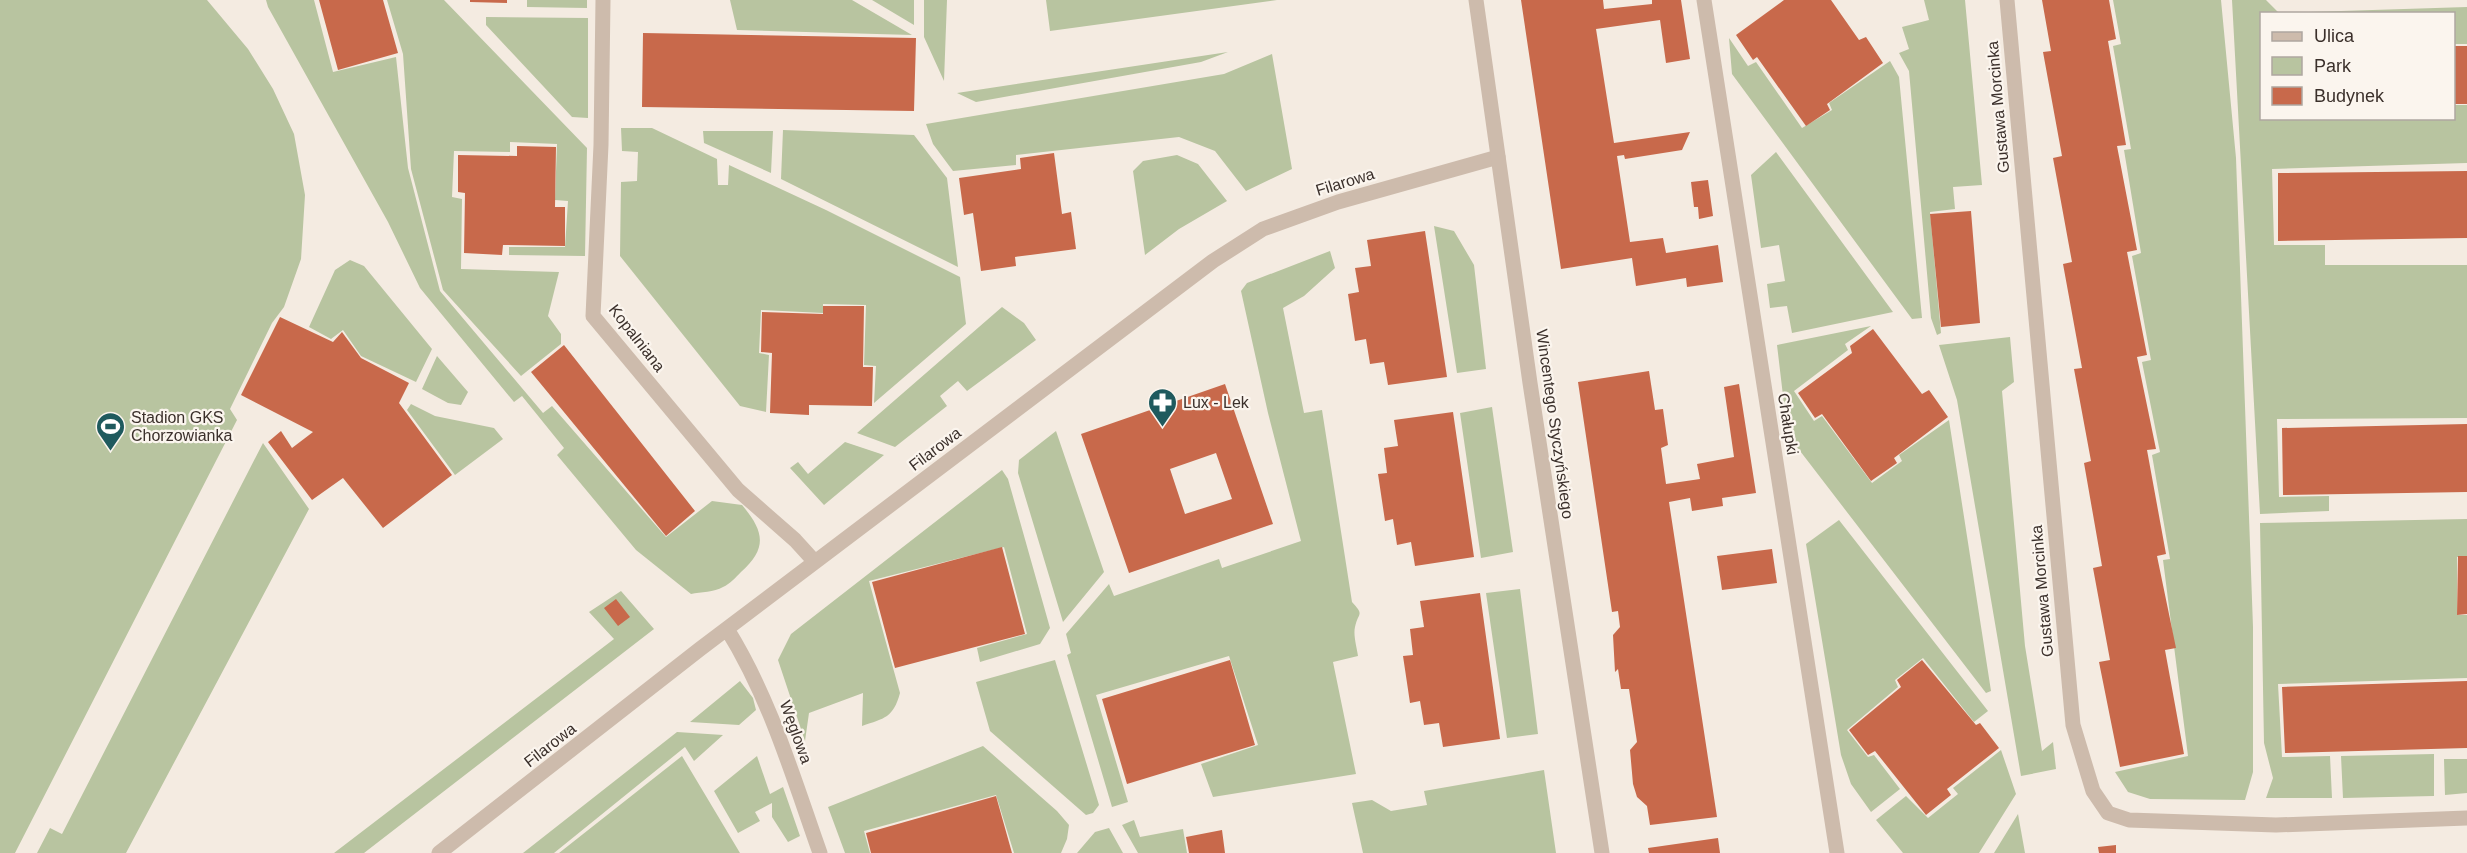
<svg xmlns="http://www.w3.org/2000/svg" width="2467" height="853" font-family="Arial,sans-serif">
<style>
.green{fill:#b8c4a0}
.building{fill:#c8694b;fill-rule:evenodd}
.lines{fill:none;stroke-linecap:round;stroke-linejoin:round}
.minor{stroke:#cdbbac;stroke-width:15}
.tertiary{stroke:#cdbbac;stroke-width:15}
.labels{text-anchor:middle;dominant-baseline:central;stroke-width:4.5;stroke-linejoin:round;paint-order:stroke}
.street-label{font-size:16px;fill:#3b302b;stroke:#fbf5ee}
.poi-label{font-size:16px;fill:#3b302b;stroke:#fbf5ee;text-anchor:start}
</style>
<rect width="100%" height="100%" fill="#f4ebe1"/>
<path class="green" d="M0,0h207l41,49 25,40 21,45 11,61 -4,64 -17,48 -12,16 -42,86 7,11 -222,433h-15z
M266,0h48l19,72 63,-15 12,111 32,123 103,122 9,-7 114,131 46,-36 30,4c22,26 26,43 -1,67 -5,5 -11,12 -18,15 -9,5 -22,5 -32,7l-55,-44 -79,-95 7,-7 -42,-52 -8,6 -94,-114 -32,-66 -120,-215z
M387,0h57l143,148 -2,108 -76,-1v-8h56l3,-46 -13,-1 2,-56 -47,-2v10l-56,-1 -2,46 10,2 -1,70 98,3 -11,44 13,18v10l-40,32 -78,-86 -32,-121 -8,-115z
M527,0h60v8l-60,-1z
M730,0h122l60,35 -175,-5z
M873,0h41v25l-42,-25z
M924,0h23l-3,81 -20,-44z
M1046,0h231l-227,31z
M1924,0h41l17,185 -29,2 2,22 -25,3 11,121 -4,2 -6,-17 -22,-247 -10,-18 10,-4 -7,-22 27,-7z
M2113,0h108l15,158 17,469v145l-8,28 -95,-1 -22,-7 -13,-20 73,-16 -25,-196 7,-1 -18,-104 8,-3 -18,-90 9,-2 -19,-104 9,-3 -17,-103 7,-1 -18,-103 8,-2z
M2232,0h34l13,13 188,-6v37h-13v-30h-192v104h192v-13h13v58l-195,6 2,76h51v20h142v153l-190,1 2,78 50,-1v15l-69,3z
M486,17l102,1v100l-16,-1 -86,-92z
M1729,38l19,28 8,-4 46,66 30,-18 -3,-7 61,-42 9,16 23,241 -10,1 -180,-245z
M1228,52l-27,10 -225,40 -19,-9z
M1272,54l20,115 -46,22 -31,-40 -36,-14 -163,18v10l-63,6 -20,-27 -7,-20 298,-50z
M621,128h31l65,31 1,26h10l1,-20 97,45 134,67 6,47 -92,79 2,-37 -12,-1 2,-60 -43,-1v9l-62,-3 -2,43 10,2 -3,57 -26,-6 -120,-150 1,-74 16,-1 1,-29 -16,-1z
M783,130l131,5 33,43 11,89 -177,-88z
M703,131h70l-2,42 -67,-30z
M1776,152l117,160 -101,21 -5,-27 -17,2 -3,-24 18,-3 -6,-36 -18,3 -10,-73z
M1177,155l21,9 29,37 -48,28 -34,26 -12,-84 10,-10z
M1434,226l20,5 20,34 12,104 -29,4z
M1330,251l5,17 -31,28 -21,12 21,105 18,-3 30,192c13,14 6,10 3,25 -2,8 2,21 3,29l-25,6 23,112 -143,23 -12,-33 57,-19 -29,-89 -133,39 32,107 -16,5 -45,-152 4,-2 -5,-19 43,-50 5,12 105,-37 3,9 79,-27 -33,-128 -27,-122 6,-8z
M350,260l14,6 68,83 -16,33 -55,-26 -18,-26 -12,9 -22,-12 26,-57z
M1002,307l22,16 12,17 -69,51 -9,-10 -18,15 7,10 -52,41 -38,-14z
M1871,326l-26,18 3,6 -54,41 20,30 8,-5 50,67 30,-22 -3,-6 50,-35 42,271 -5,2 -189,-246 -11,-26 -9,-76z
M2010,337l4,45 -12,9 23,255 17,105 11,-9 3,27 -35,7 -64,-376 -18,-55z
M437,356l31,36 -7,13 -13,-2 -26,-14z
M411,404l24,12 59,12 9,11 -48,36 -48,-65z
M1492,407l21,145 -32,6 -21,-145z
M1056,431l48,141 -41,50 -45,-149 1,-13z
M845,442l39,13 -60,50 -34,-37 8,-6 10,12z
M263,443l46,66 -183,344h-89l13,-25 12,6z
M1002,470l6,9 42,149 -10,16 -60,18 -3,-14 50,-14 -23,-87 -135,34 31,112c-7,25 -15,25 -38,33l1,-33 -54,20 -4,28 -27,-81 13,-26z
M2467,519v37l-10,1v58h10v63l-189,6 4,73 48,-1 2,42h-66l7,-20 -9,-35 -4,-220z
M1839,520l149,191 -14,11 -51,-64 -28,22 3,7 -51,43 21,27 6,-2 26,34 -29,23 -20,-28 -10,-29 -35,-211z
M1520,589l18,145 -31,4 -21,-145z
M621,591l33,38 -290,224h-30l280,-214 -25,-27z
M1055,660l44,145 -6,8 -7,2 -96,-84 -14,-49z
M740,681l13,17 3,12 -17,15 -49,-3z
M677,732l46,3 -29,26 -9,-14 -131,106h-31z
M983,746l74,65 12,14 -2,14 -6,14h-47l-18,-58 -132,36 6,22h-25l-17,-46z
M2001,750l15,44 -37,59h-76l-27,-33 30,-24 22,22 30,-24 -5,-6z
M2434,754v42l-91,2 -2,-42z
M682,756l58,97h-181z
M757,756l13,38 13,-7 17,49 -12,6 -16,-25v-14l-17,9 5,9 -22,12 -24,-42z
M2444,759h23v34l-22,2z
M1544,770l12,83h-193l-11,-50 20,-3 19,11 36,-6 -3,-14z
M2018,814l7,39h-31z
M1134,820l6,17 43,-8 4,24h-49l-16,-28z
M1109,828l14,25h-46l18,-21z"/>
<path class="building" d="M319,0h64l15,53 -60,17z
M470,0h37v3l-37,-1z
M1521,0h82l1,9 48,-5v-4h29l9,59 -24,4 -6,-43 -64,9 18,114 76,-11 -8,18 -57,9 -1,-4 -7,1 13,86 33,-4 3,15 52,-8 5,37 -36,5 -1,-9 -50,8 -4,-28 -71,11z
M1784,0h47l28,40 7,-3 17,26 -56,41 3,6 -24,16 -49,-69 -4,3 -17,-25z
M2042,0h67l7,39 -8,2 18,104 -9,1 20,104 -10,2 20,103 -10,2 19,92 -9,1 19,104 -9,2 19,92 -11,2 19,104 -64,13 -21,-105 11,-2 -17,-92 9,-2 -18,-103 7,-2 -17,-92 8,-1 -19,-104 9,-2 -19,-104 9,-2 -19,-104 8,-1z
M643,33l273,5 -2,73 -272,-4z
M2454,46h13v58h-13z
M517,146l39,1 -1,60h10v39l-62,-1 -1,10 -38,-2 1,-60 -7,-1v-37l59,1z
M1054,153l8,61 9,-2 5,37 -61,8 1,9 -35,5 -8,-58 -9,2 -5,-37 62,-9 -1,-11z
M2467,171v67l-189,3v-68z
M1708,180l5,36 -14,3 -1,-12h-4l-3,-25z
M1971,211l9,112 -39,4 -11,-113z
M1425,231l22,146 -59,8 -4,-23 -14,2 -4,-25 -11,2 -7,-47 11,-2 -4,-24 16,-2 -4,-26z
M823,306h41l-1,61h10l-1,39 -63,-1v10l-39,-2 2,-60 -11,-1 1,-40 61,2z
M280,317l53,25 9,-10 19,26 48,25 -10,20 53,72 -69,53 -40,-50 -31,22 -44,-58 13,-11 11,17 21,-16 -72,-37z
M1873,329l49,65 7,-4 19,27 -54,41 3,5 -26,18 -49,-67 -7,4 -17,-25 54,-40 -2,-7z
M564,345l131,166 -29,25 -135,-164z
M1649,371l6,39 8,-1 5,36 -7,3 5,36 34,-5 -3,-15 37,-7 -10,-70 15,-3 17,109 -34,5 1,8 -31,5 -2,-13 -21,4 48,315 -67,8 -3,-19 -10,-9 -4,-13 -3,-34 7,-8 -8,-53h-8l-3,-20 -3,3 -2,-37 7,-8 -2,-16 -6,1 -34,-230z
M1225,384l48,140 -144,49 -48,-139zM1216,453l16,46 -47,15 -15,-45z
M1453,412l21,145 -59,9 -4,-24 -14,3 -4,-26 -8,2 -7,-47 9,-1 -3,-25 14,-2 -4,-26z
M2467,424v68l-184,3 -1,-67z
M1002,547l23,87 -130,34 -23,-86z
M1772,549l5,34 -55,7 -5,-34z
M2458,556h9v58l-10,1z
M1480,593l20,146 -57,8 -4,-24 -15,2 -4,-24 -10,2 -7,-47 10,-1 -3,-26 14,-2 -4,-26z
M616,599l14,18 -12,9 -14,-18z
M1230,660l25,85 -128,39 -25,-85z
M1922,660l54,65 4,-2 19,25 -52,41 4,6 -25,20 -51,-64 -7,4 -19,-25 52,-43 -4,-7z
M2467,681v67l-182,5 -3,-66z
M996,796l16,57h-141l-5,-20z
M1222,830l3,23h-36l-3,-16z
M1718,838l2,15h-71l-1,-5z
M2116,845v8h-17l-1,-6z"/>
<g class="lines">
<path class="minor" d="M603,0l-2,145 -8,171 145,174 57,50 20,22
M1704,0l133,853
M2007,0l66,725 20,66 15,22 21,7 147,5 191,-7
M727,629c43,69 66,148 93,224
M439,853l261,-204 513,-388 50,-32 75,-27 160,-45"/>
<path class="tertiary" d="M1476,0l54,383 72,470"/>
</g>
<defs>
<symbol id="pharmacy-pin" viewBox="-11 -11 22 30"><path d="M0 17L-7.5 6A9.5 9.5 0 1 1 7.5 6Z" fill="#1f5a5e" stroke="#fbf5ee"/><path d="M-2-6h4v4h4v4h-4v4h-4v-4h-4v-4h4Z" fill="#fff"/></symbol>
<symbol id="stadium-pin" viewBox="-11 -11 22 30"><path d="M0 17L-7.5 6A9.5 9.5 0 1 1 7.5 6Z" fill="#1f5a5e" stroke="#fbf5ee"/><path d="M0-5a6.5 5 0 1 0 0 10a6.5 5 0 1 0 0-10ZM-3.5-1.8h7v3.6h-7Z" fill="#fff"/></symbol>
</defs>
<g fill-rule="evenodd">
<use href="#pharmacy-pin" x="1146" y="386" width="33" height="45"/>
<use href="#stadium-pin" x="94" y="410" width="33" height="45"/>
</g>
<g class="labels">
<g class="street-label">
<text transform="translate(1998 107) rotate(-95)">Gustawa Morcinka</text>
<text transform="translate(1345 182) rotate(-17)">Filarowa</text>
<text transform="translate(637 338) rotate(52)">Kopalniana</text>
<text transform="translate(1555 424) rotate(82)">Wincentego Styczyńskiego</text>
<text transform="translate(1788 424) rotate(81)">Chałupki</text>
<text transform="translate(935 449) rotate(-37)">Filarowa</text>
<text transform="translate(2042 591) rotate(-95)">Gustawa Morcinka</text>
<text transform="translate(796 732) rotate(70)">Węglowa</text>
<text transform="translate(550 745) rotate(-38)">Filarowa</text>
</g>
<g class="poi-label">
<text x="1183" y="402">Lux - Lek</text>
<text x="131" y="417">Stadion GKS<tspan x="131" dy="18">Chorzowianka</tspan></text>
</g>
</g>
<rect x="2260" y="12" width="195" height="108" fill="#fbf5ee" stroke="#aea6a0" stroke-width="1.5"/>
<rect x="2272" y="32" width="30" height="9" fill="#cdbbac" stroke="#aea6a0" stroke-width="1.5"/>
<text x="2314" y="42" font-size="18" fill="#3b302b">Ulica</text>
<rect x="2272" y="57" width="30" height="18" fill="#b8c4a0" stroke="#aea6a0" stroke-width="1.5"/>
<text x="2314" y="72" font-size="18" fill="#3b302b">Park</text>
<rect x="2272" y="87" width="30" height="18" fill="#c8694b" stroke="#aea6a0" stroke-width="1.5"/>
<text x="2314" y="102" font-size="18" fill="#3b302b">Budynek</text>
</svg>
